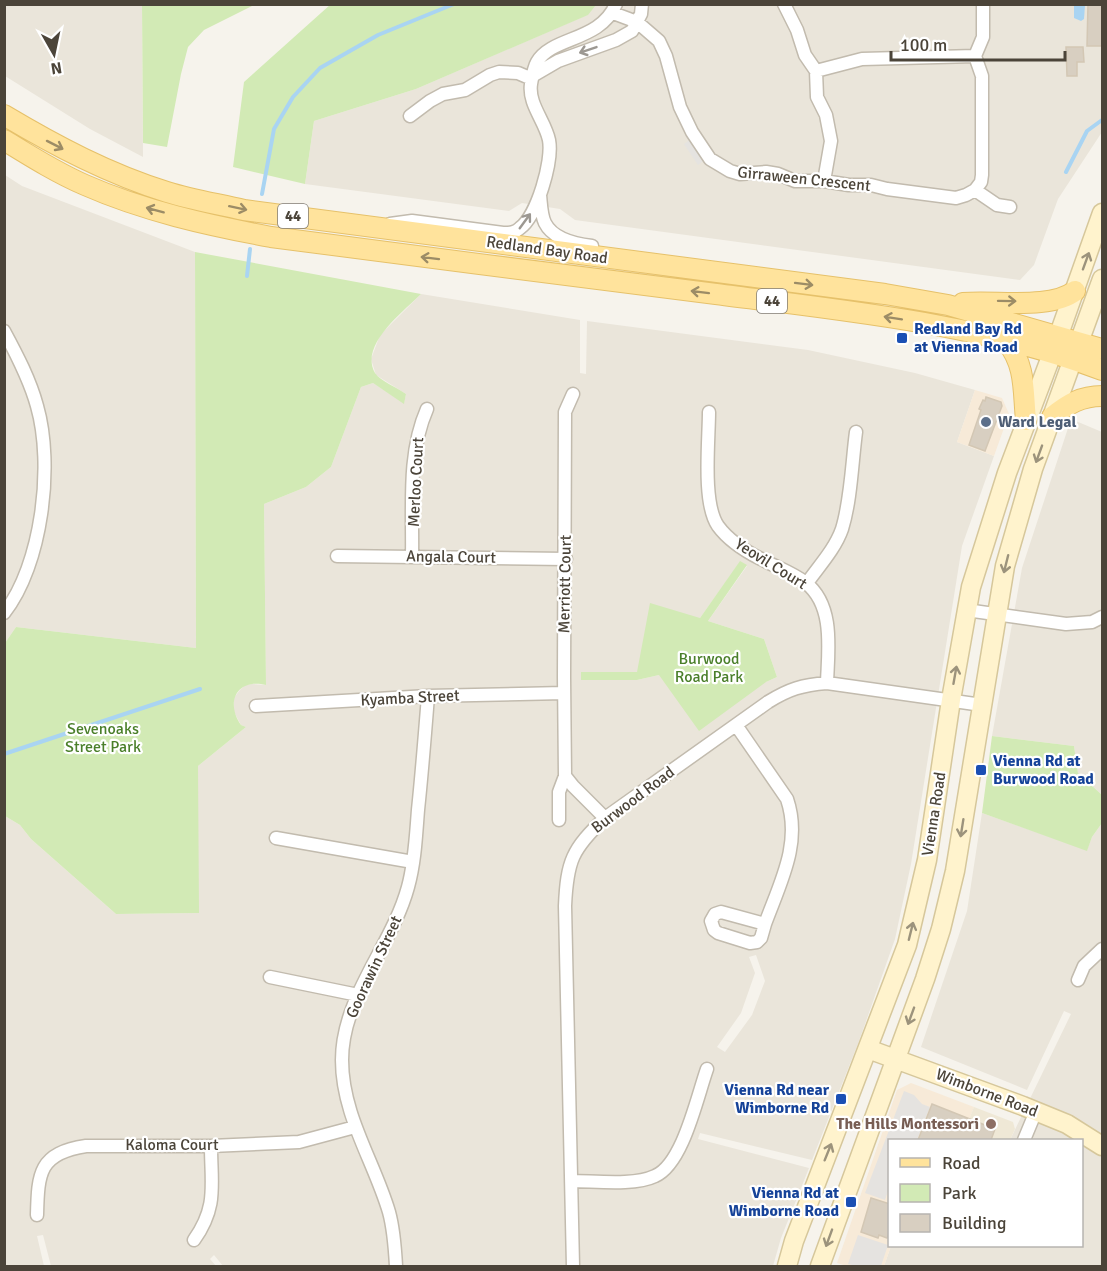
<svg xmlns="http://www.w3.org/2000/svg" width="1107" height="1271" font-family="Signika,sans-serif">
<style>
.residential{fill:#eae5da;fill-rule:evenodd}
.commercial{fill:#f7ead8}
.education{fill:#efe8d6}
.green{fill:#d2eab5}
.parking{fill:#e5e3e0}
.water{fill:#a9d4f2}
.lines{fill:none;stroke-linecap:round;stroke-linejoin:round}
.stream{stroke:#a9d4f2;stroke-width:4}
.building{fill:#d8cfc1;stroke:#d3c7b4;stroke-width:1.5}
.street-casing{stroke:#c2bbae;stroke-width:15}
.secondary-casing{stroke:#d6c79b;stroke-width:21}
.primary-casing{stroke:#e6c16a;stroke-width:22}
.street{stroke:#fff;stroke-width:12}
.secondary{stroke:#fff3cd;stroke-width:18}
.primary{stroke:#ffe39c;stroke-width:20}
.oneway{stroke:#9c9892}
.oneway2{stroke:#9c8c66}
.oneway3{stroke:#9c937c}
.transit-dot{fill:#1a4fb4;stroke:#fff;stroke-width:2}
.service-dot{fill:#5c6f8a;stroke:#fff;stroke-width:2}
.education-dot{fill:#8d6e63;stroke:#fff;stroke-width:2}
.labels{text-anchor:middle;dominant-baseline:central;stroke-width:4.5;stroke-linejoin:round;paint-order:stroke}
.shield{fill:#fff;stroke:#817c74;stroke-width:1.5}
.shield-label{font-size:15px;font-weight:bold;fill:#4b4439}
.street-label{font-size:16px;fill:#4b4439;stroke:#fff}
.transit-label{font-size:16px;font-weight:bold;fill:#164399;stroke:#fff;text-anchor:start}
.service-label{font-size:16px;font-weight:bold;fill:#4e5e75;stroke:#fff;text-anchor:start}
.park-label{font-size:16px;fill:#4a7f2a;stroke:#fff}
.education-label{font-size:16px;font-weight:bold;fill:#785e54;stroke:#fff;text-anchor:end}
</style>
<rect width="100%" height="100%" fill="#f6f3ec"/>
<path class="residential" d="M4,5h138l1,152 -53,-28 -85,-53z
M596,5h506v127l-44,67 -24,66 -14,15 -445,-60 -15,-11 -38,-6 -13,8 -204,-27 9,-63 102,-32 171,-74z
M5,175l17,11 173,66 1,396 -180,-21 -11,16z
M421,294l159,26v53l6,1 1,-53 221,29 107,23 60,17 -18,52 37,14 -32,90 -51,318 -16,75 -36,102 -47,119 -112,-27 -2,6 111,29 -28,70 -8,28h-550l-9,-11 -4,4 6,7h-165l-8,-31 -6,1 7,30h-39v-450l15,9 11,14 85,75 82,-1v-147l48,-39 -5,-2 -7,-13v-14l5,-7 6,-6 7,-1 14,1 -2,-181 42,-17 25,-20 30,-80 12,-4 31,20 2,-9 -30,-19 -5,-16 9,-24zM740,562l7,4 -39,55 56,18 13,38 -11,5 -107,-7 -22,5h-56l1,-8h55l63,-54zM756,955l9,26 -13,34 -27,37 -8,-5 24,-34 14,-40 -6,-16z
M1071,419l31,13v363l-24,-22 -4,-27 -82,-10 30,-168z
M982,813l105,37 5,-13 10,-14v443h-218l7,-20h191v-106h-72l61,-126 -7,-3 -37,79 -106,-43 46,-136z"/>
<path class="commercial" d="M975,390l27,8 7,16 -15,42 -37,-14z
M911,1083l63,24 -13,33h-71v106h1l-7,20h-37l-10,-3 60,-173z"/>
<path class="education" d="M974,1107l39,15 2,7 -5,11h-49z"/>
<path class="green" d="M331,4h265v1l-8,10 -172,74 -102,32 -9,63 -72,-17 11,-85z
M142,5h112l-50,25 -16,17 -7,27 -14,73 -24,-4z
M195,252l226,42c-18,18 -62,51 -46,79 5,8 23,15 31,21l-2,10 -31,-21 -12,4 -30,80 -25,20 -42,17 2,181c-29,-7 -41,17 -25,40l5,2 -48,39 1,147 -83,1 -85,-75 -11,-14 -15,-9v-173l11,-16 180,21z
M740,561l7,4 -39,56 56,18 13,38 -11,5 -67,49 -40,-56 -22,5h-56v-8h56l13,-69 50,15z
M992,736l82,10 4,27 24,22v28l-10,14 -5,14 -105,-38z"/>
<path class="parking" d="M691,139l14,21 -7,5 -14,-21z
M904,1091l10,4 8,9 8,3 -13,33h-27l-1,48 -4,12 -20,-7z
M858,1235l30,10 -7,21h-25l-8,-2z"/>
<path class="water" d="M1074,5h11l-1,14 -3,2 -7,-3z"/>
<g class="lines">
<path class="stream" d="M338,4h27
M1066,172l21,-41 15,-11
M262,194l12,-65 19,-32 27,-29 58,-33 76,-31
M247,276l3,-27
M4,754l196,-65"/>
</g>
<path class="building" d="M1088,4h14v42h-15z
M1066,47h17l1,15h-7v14h-10z
M986,397l15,5 1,4 -17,45 -16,-6 12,-35 -2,-1 4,-9 2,1z
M932,1104l63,25 -4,11h-73z
M871,1198l19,6v27l-3,7 -8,-3 -1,3 -17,-6z"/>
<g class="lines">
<defs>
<path id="street" d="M613,13l24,9 22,19 7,15 14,51 12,25 18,27 20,12 10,3 26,-2 12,2 17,7h29l25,4h22l16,4 69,9 10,-3 9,-5 6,-8 1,-7v-99l-7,-20 -113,3 -46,12 -11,-16 -8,-25 -13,-26
M975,56l8,-19v-33
M816,71l1,26 9,18 5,26 -7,40
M534,75l24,-14 58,-21 16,-9 9,-17 1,-10
M410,116l20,-15 13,-7 22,-4 25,-15 9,-3 19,1 14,6
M975,190l22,15 13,2
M540,195c1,9 1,20 5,28 8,16 30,21 47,23
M390,224l22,-3 91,12c7,0 12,0 17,-5 17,-12 33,-67 29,-88 -4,-19 -21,-36 -18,-56 1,-6 3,-17 6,-22 15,-26 63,-20 79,-58
M4,331c13,24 26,49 33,75 17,59 5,159 -33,207
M573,394l-8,18 -1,265 1,99 8,10 32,32
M709,412c0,29 -7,91 9,114 11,15 27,25 43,33 15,8 32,14 45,24 29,23 22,68 21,100
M337,556l229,3
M412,557c1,-49 -5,-103 15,-148
M807,583c12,-17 28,-34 35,-54 9,-29 10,-67 14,-97
M966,610l100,14 26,-2 10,-5
M256,706l172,-10 136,-3
M736,725l51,74c15,44 -7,84 -22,125
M559,820v-28l6,-16
M276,838l137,24
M721,912l44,12 -4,14 -4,4 -7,1 -32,-10 -4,-3 -3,-9 4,-7z
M270,977l88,18
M1078,980l6,-14 18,-17
M1024,1140l12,-29
M571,1181c24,0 63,5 84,-5 28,-12 42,-79 52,-107
M37,1215c1,-42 2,-62 49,-69h125l88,-4 56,-15
M194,1240c24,-34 17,-55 17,-94
M396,1266c-1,-18 -2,-36 -7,-54 -15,-51 -47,-97 -47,-152 0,-63 50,-114 66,-173 7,-25 8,-52 10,-77 4,-38 7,-76 10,-114
M573,1266l-8,-360c2,-45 7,-57 40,-88l163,-116c21,-13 34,-17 59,-19l155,22"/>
<path id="secondary" d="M868,1049l155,57 44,18 35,22
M787,1266l7,-25 113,-296 20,-85 24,-160 20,-113 36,-114 45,-119 50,-141
M820,1266l105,-287 16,-50 14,-58 50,-305 28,-97 69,-190"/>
<path id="primary" d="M4,115c52,31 105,59 163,77 25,8 52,12 77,18l641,84 63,11 154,44
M4,140c26,16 53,33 81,45 59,26 122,40 186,52 148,20 297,38 445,57 130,17 263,29 386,76
M963,303c33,-3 87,7 112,-12
M1007,342c19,24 16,49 19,78
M1052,417c16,-13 29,-21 50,-21"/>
</defs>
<use href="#street" class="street-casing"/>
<use href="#secondary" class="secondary-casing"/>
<use href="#primary" class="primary-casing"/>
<use href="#street" class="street"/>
<use href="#secondary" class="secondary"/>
<use href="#primary" class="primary"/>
</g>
<defs><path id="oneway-shaft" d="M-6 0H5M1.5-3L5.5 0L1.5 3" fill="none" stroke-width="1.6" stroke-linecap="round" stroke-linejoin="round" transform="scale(1.5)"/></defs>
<g class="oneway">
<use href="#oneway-shaft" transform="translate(588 50) rotate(161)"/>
<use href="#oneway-shaft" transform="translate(525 221) rotate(-54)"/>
</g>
<g class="oneway2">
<use href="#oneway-shaft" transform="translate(55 145) rotate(27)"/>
<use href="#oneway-shaft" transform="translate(238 208) rotate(12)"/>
<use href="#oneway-shaft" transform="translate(155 210) rotate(-165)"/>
<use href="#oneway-shaft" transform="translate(430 258) rotate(-173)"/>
<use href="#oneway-shaft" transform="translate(804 284) rotate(7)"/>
<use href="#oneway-shaft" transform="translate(700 292) rotate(-173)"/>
<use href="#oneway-shaft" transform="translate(1007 301) rotate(1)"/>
<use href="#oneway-shaft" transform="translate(893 318) rotate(-171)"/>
</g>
<g class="oneway3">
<use href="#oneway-shaft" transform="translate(1086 261) rotate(-70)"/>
<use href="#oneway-shaft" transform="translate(1039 454) rotate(110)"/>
<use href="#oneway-shaft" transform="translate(1006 564) rotate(104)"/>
<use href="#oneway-shaft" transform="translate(955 675) rotate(-80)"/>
<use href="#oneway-shaft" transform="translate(962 828) rotate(99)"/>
<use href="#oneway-shaft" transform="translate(911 931) rotate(-76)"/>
<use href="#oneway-shaft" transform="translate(911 1016) rotate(110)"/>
<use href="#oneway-shaft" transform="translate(828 1152) rotate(-68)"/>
<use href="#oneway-shaft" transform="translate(829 1238) rotate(110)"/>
</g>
<g class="transit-dot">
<rect x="896" y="332" width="12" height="12" rx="3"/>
<rect x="975" y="764" width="12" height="12" rx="3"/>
<rect x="835" y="1093" width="12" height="12" rx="3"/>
<rect x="845" y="1196" width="12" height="12" rx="3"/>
</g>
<circle class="service-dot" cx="986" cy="422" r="6"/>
<circle class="education-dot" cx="991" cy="1124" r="6"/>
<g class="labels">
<g class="shield">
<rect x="278" y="204" width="30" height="24" rx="4.5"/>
<rect x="757" y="289" width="30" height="24" rx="4.5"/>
</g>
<g class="shield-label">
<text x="293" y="216">44</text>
<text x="772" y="301">44</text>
</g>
<g class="street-label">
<text transform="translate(804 179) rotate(6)">Girraween Crescent</text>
<text transform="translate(547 250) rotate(8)">Redland Bay Road</text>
<text transform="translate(416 482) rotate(-87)">Merloo Court</text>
<text transform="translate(451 557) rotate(1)">Angala Court</text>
<text transform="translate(771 564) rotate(32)">Yeovil Court</text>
<text transform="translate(565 584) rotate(-89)">Merriott Court</text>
<text transform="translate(410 698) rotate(-3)">Kyamba Street</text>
<text transform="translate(633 800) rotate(-37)">Burwood Road</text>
<text transform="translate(934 814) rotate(-81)">Vienna Road</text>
<text transform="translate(374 967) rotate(-65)">Goorawin Street</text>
<text transform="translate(987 1093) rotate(21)">Wimborne Road</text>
<text x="172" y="1145">Kaloma Court</text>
</g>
<g class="transit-label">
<text x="914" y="329">Redland Bay Rd<tspan x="914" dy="18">at Vienna Road</tspan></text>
<text x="993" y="761">Vienna Rd at<tspan x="993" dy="18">Burwood Road</tspan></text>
<text x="829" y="1090" text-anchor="end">Vienna Rd near<tspan x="829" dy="18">Wimborne Rd</tspan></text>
<text x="839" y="1193" text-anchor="end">Vienna Rd at<tspan x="839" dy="18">Wimborne Road</tspan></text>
</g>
<g class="service-label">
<text x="998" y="422">Ward Legal</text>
</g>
<g class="park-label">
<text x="709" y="659">Burwood<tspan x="709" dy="18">Road Park</tspan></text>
<text x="103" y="729">Sevenoaks<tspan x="103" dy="18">Street Park</tspan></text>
</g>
<g class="education-label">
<text x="979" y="1124">The Hills Montessori</text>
</g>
</g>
<rect width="1107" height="1271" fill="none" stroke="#4b4439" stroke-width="12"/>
<rect x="888" y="1139" width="195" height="108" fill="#ffffff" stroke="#b7b4b0" stroke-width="1.5"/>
<rect x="900" y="1158" width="30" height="9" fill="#ffe39c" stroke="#b7b4b0" stroke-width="1.5"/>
<text x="942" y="1169" font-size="18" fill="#4b4439">Road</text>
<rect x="900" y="1184" width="30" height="18" fill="#d2eab5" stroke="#b7b4b0" stroke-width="1.5"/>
<text x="942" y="1199" font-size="18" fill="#4b4439">Park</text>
<rect x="900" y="1214" width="30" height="18" fill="#d8cfc1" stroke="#b7b4b0" stroke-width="1.5"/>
<text x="942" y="1229" font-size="18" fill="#4b4439">Building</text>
<g transform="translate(54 54) rotate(171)" stroke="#ffffff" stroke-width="4.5" paint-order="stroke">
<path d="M0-4.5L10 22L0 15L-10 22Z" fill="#4b4439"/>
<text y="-9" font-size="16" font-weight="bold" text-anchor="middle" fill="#4b4439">N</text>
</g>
<path d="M891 51v9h174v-9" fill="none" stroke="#4b4439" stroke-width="3"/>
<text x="900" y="51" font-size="18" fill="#4b4439" stroke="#ffffff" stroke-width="4.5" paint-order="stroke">100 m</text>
</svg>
